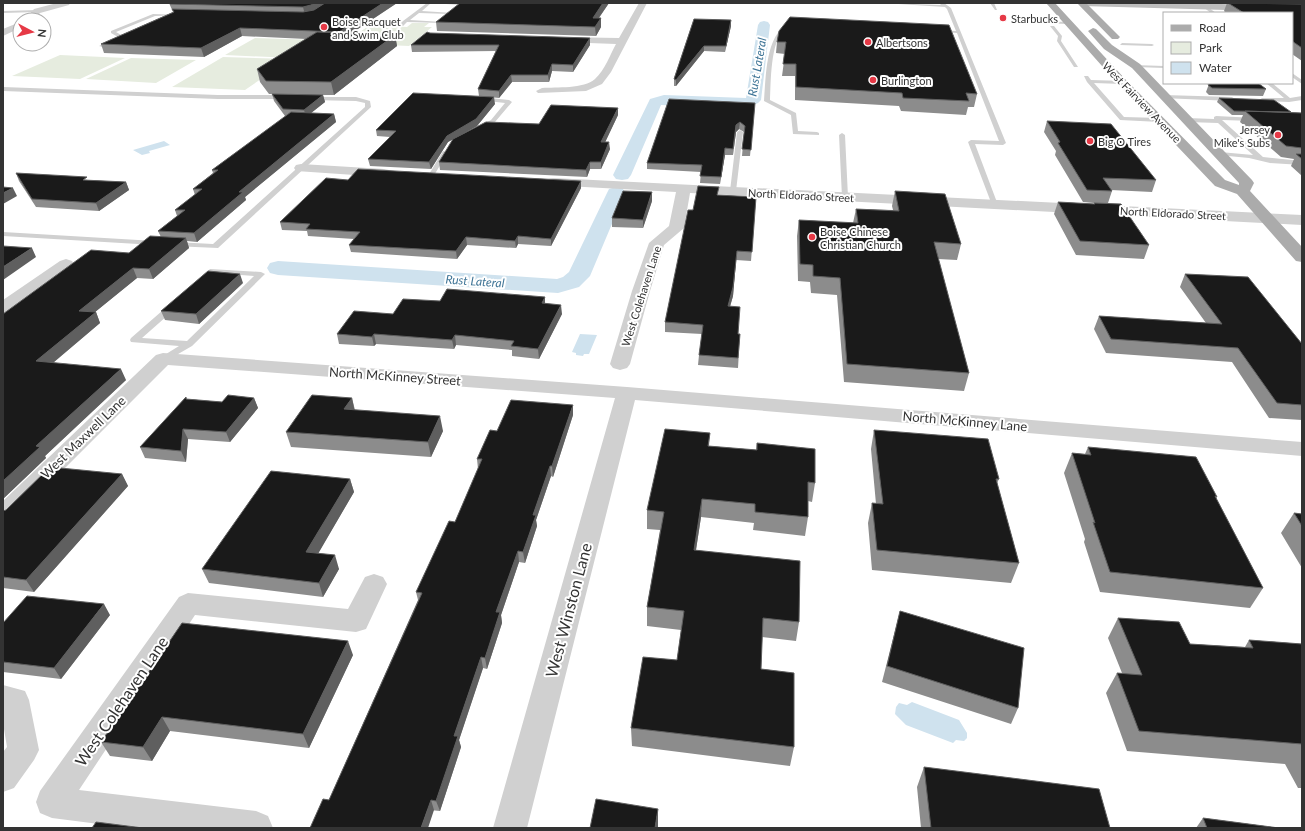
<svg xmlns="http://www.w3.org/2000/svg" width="1305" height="831" font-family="Lato,sans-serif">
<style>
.green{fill:#e6ecdf}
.water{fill:#cfe2ee}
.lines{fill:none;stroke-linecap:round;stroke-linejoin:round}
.canal{fill:#cfe2ee;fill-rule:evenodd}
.lane{fill:#d0d0d0;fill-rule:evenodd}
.street{fill:#d0d0d0;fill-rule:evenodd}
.secondary{fill:#bdbdbd;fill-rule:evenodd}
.primary{fill:#ababab;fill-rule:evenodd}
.wall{fill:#8c8c8c}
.shaded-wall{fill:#5f5f5f}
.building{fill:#1a1a1a;stroke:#5f5f5f}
.poi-dot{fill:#e63946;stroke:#fff;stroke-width:1.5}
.labels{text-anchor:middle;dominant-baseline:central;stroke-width:4;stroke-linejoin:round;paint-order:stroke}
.far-poi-label{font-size:11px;fill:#333;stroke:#fff;text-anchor:start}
.far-street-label{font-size:11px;fill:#333;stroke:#fff}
.far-water-label{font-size:12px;font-style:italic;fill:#3f7597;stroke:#fff}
.street-label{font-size:13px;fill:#333;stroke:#fff}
.near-street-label{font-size:16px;fill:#333;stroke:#fff}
</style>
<rect width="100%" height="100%" fill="#fff"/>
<path class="green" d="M412,23h17l-5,4h8l-23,19 -65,-3 26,-18 37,2z
M255,38l63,2 -26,18 -67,-3z
M60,55l65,3 -45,21 -68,-3z
M223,57l67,2 -45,31 -73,-3z
M131,58l65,2 -40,23 -70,-4z"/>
<path class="water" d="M164,141l6,4 -21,6 1,2 -8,2 -9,-5z
M580,334l17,1 -8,19h-5l-1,2 -7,-1v-2l-4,-1z
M912,702l47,18 8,13v5l-3,3 -8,-1 -3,3 -47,-18 -11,-11 1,-7 3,-4 8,2z"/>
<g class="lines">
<path class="canal" d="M764,21l4,1 2,3 -9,75 -3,3 -11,5 -86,-3 -30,70 -3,4 -6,1 -6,-1 -3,-4 37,-76 14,-4 82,3 12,-73 2,-3z
M616,187l7,2 2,4 -35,83 -11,11 -21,6 -280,-18 -8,-2 -3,-5 3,-5 8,-2 279,18 6,-2 6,-5 38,-79 2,-4z"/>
<path class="lane" d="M427,3h4l-9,8 31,2 -2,1 -32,-1 -9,7 33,2 -2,1 -34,-1 -4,4h-4v-2z
M432,3h29l1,1 -2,1z
M883,3l58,2 -2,-2h5l7,5 55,135 -3,2 -28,-1 23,61 -1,1 -5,-1 -24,-63 3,-2 28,1 -42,-108 -20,-2 2,-1 17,1 -9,-22 -2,-2z
M990,3h4l3,7h-2z
M1204,5h1l11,8h-5l-8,-6z
M38,10l-1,2 -34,1v-2z
M153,14l29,1 -27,1 -39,16 7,4v2l-20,9 -4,-1 19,-9 -7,-4v-2z
M1036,21l33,1 2,1 -2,1 -35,-1z
M789,24l4,1c-2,2 -6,2 -8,4 -15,12 -14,54 -15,71l26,13 2,18 19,1 2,1v2l-26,-1 -2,-19 -27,-14c2,-23 1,-67 25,-77z
M1050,26h4l8,10 -1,5 17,26h-4l-17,-26 1,-5z
M1122,43l30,1 2,1 -2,1 -32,-1z
M1134,65l30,1v2l-28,-1z
M1292,73l10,7v4l-10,-7z
M1084,76h4l3,4 33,1 1,1 -3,2 -28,-1 30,34 36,1 3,2 -3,2 -40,-2 -33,-38z
M1266,83h6l18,15 12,-2v4l-13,2 -29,-1 -1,-1 3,-2h22z
M3,87l215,8h69l3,2 -3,2h-69l-215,-8z
M1164,95l68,2 3,2 -3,2 -70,-3 -1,-1z
M309,97h47l14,4 1,6 -153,141 -46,-2 -1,-2 4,-2 38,2 152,-137v-4l-9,-2 -45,-1 -3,-2z
M481,97l28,3 3,2 -17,20 -15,8 -2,-1v-2l13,-7 14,-17 -26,-3v-2z
M1216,116l40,2v2l-2,1 -32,-1 41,37 39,4v4l-32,-2 -21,-5 -31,-3v-2l2,-1 33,3 -35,-32 -31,-1 -3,-2 3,-2 27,1v-2z
M740,130l3,2 -7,59 -3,2 -3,-2 7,-59z
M842,133l3,2 3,62 -3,2 -3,-2 -3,-62z
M443,151l5,1 -15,25h-4l-1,-1z
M3,232l152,9 4,2 -4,2 -152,-9z
M210,269l51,3 4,2 -73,72 -26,15h-6l-2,-2 21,-13 -48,-4 -1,-2 1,-2 39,-34 3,-1 4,3 -1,2 -34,30 45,3 67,-65 -39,-3 -9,9h-6v-4z"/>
<path class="street" d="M57,3h13l-1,2 -29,8 -6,7h-9l9,-11z
M639,3h8l-36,69 -9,12 -16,7 -48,2 -2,-2 6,-3c14,-1 42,1 53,-9 10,-9 15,-24 21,-35l-54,-2 -3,-1 -2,-2 2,-2 60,1z
M20,22v6l-17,8v-7z
M301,164l83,5 5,1 2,3 -2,3 -5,1 -88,-6 -2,-3 2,-3z
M553,178l749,37v10l-612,-32 -6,35 -20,17 -14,46 -20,73 -3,4 -7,2 -7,-2 -3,-4 22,-73 17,-48 20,-17 7,-34 -128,-7 -2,-3 2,-3z
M66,259l6,2 2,3 -2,3 -63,45 -6,1v-13l57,-39z
M163,353l464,34 675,55v14l-667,-56 -108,428h-34l122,-430 -447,-33 -156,156 -9,2v-22l153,-146z
M374,574l9,3 4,7 -21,45 -10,3 -161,-17 -116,175 177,21 12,5 5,12h-143l-78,-10 -12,-5 -4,-11 4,-11 139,-194 9,-4 160,16 17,-32z
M3,685l22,6 4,9 10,50 -5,10 -20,28 -11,4v-40l4,-5 -4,-24z"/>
<path class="secondary" d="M1078,3h102l122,3v6l-220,-6z"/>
<path class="primary" d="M1046,3h9l71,77 99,100 14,5v-2l-107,-115 -28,-19 -16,-18 5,-3 3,1 16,16 28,19 112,116 2,3 -4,8 52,56v15l-6,-1 -59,-67 -22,-8 -97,-102z
M1077,3h9l34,34 -2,2h-6z"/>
</g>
<path class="wall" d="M169,3h228l-45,30 43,2 2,11 -63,49h-11l2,7 -14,11 23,1 2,8 -91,75 1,3 -49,42 -10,-1 2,7 -36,31 -16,-1 -42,34h1l4,11 -47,40 73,17 -81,76 1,2 -43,41v-185l158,-77 -3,-6 19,-15 -2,-6 20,-15 -2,-6 20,-16 -1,-3 74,-54h-1l-11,-15 -2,-7h-3l-9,-12 -3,-13 49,-30 -64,-3 -38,21 -100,-4 -3,-9 72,-32z
M609,3l-10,15h2v9l-5,9 -159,-5 -1,-9z
M1227,3h75v58l-10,-7v-41h-66l-2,-2z
M694,19l37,7 -6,26 -21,-1 -28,35h-2v-7z
M779,31l198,63 -3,13h-6l-2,8 -65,-4 -2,-5 -104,-6v-24h-13l3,-22 -9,-1 1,-11z
M430,33l160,12 -17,27 -21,-1 -3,11h-37l-13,16 -20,-2 -1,-7 18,-38 -84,1 -1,-7z
M1208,83h50l8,6 -3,7 -54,-1 -3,-3 3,-8z
M1219,98l72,14 11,1v63l-11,-10 3,-7 -13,-2 -41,-35 3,-7h-11l-15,-13z
M755,103l-5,53h-8l2,-24 -5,-3 -3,3 -3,23h-8l-5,29 -20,-1 1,-11 -54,-3v-6z
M495,104l-18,22 -29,16 -17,27 -61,-3 -2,-7 22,-22 -13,-1 -1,-6z
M618,115l-13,27 5,7 -9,20h-11l-3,8 -147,-7 -1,-8 100,-38z
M1047,121l109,59 -4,12 -41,-2 1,1 -4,12 41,42 -5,14 -68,-4 -22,-41 4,-12 36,2v-1l-11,-1 -28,-47 1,-4 -12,-19z
M16,173l72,7 38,2 3,8 -30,21 -63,-4 -17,-26z
M581,188l-30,58 -33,-2 -2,4 -49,-3 -10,14 -106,-7 -2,-7 5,-6 -46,-3 -1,-5 -25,-1 -2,-8z
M895,191l66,53 -4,16 -19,-1 31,114 -5,18 -120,-9 -7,-87 -26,-2 -1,-11 -12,-1 -1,-45 2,-16 54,3 3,-14 37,1 -1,-4z
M718,195l38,2 -5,64 -15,-1 -3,36 -3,11 8,27h2l-2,34 -40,-3 1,-10 3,-21 -37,-2v-10l28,-112z
M652,201l-9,27 -31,-1v-9z
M1185,274l117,70v76l-33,-2 -37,-56 -126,-9 -12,-24 5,-13 107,7 -26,-36z
M243,283l-44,41 -34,-4 -4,-9z
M545,297v6l17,11 -23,45 -27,-3v-6l-56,-5 -2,4 -78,-5 -2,2 -35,-2 -2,-10 56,-20 47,-13z
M186,397l1,2 35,3 32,-4 4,10 -28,34 -42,-3 -2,23 -41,-4 -5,-11z
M352,398l3,12 88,21 -12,26 -140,-10 -5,-15z
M573,415l-20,62 -2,-1 -15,44 1,6 -12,37 -6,-1 -18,53 1,8 -15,46 -4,-1 -24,72 2,7 -21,64 -111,-11 89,-200 -2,-8 39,-70 23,-53 -1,-10 20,-28z
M874,430l125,49 -2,4 22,80 -8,20 -139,-13 -4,-47 4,-20 4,1 -5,-55z
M710,433l-1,13 47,4 1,-7 58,40 -3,19 -4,-1v16l-3,19 -52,-6 1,-7 -53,-6 -5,33 103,72 -3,19 -34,-4 -1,32 33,78 -4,19 -158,-20 -1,-18 46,-68 4,-30 -34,-4v-19l13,-77 -13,-1v-19z
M1088,447l129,50 -1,1 47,90 -13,20 -150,-16 -16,-50 1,-3 -21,-66 8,-20 13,1z
M122,474l6,12 -94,106 -31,-4v-77z
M350,479l4,13 -36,61 21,16 -16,28 -114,-14 -7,-14z
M1294,513l8,1v54l-21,-35z
M900,611l118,97 -7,16 -129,-42z
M110,615l-49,64 -58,-7v-49z
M1118,618l72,26 55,3 4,-7 53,4v144h-4l-13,-24 -158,-13 -21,-58 11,-20h5l-14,-35z
M182,623l171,32 -44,93 -139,-17 -18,30 -42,-5 -9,-14z
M924,767l186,61h-189l-4,-41z
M1203,818l76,10h-83z"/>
<path class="shaded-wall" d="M315,3h15l-25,12 -2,-8z
M383,3h14l-56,37 -2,-8z
M603,3h6l-16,23v-8z
M601,18v9l-5,9 -1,-9z
M731,20v6l-6,26 1,-6z
M240,28l2,8 -38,21 -3,-9z
M395,35l2,11 -63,49 -3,-13z
M590,38v7l-17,27v-7z
M704,46v5l-28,35v-6z
M552,64v7l-3,11 -1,-7z
M511,75l1,7 -13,16v-7z
M323,95l2,7 -19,15 -2,-7z
M494,97l1,7 -18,22 -29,16 -17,27 -2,-7 18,-26z
M618,108v7l-16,34 -1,-7z
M334,114l2,8 -91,75 1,3 -49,42 -3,-9 45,-41z
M740,122l-1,7 -3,3 -3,23 3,-30z
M609,142l1,7 -9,20v-7z
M725,148v7l-5,29 1,-7z
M590,162v7l-3,8 -1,-7z
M581,181v7l-30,58v-7z
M126,182l3,8 -30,21 -3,-8z
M13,188l4,8 -14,8v-11z
M652,192v9l-9,27v-8z
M518,236v8l-2,4 -1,-7z
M466,237l1,8 -10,14 -1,-8z
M186,238l3,10 -36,31 -4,-10z
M32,248l4,9 -33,23v-13z
M737,251l-4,45 -6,20 1,-10z
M133,268l4,10 -53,43 -5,-10z
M240,274l3,9 -44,41 -3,-10z
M545,297v9l-3,-3z
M561,305l1,9 -23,45 -1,-10z
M96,312l4,11 -58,49 -6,-11z
M374,334l2,10 -2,2 -2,-9z
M455,335l1,10 -2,4 -2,-9z
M121,369l5,11 -81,76 1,2 -43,41v-18l33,-35z
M254,398l4,10 -28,34 -4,-10z
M352,398l3,15 -11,-4z
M573,405v10l-20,62 -1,-11z
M440,416l3,15 -12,26 -3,-15z
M183,429l5,10 -2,23 -5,-11z
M550,466l1,10 -15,44 1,6 -12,37 -2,-11 10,-37z
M122,474l6,12 -94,106 -8,-12z
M350,479l4,13 -43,74 -5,-14z
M702,499l-1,18 -8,52 1,-19z
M518,551l1,11 -18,53 1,8 -15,46 -2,-11 11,-46z
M335,555l4,14 -16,28 -4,-14z
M104,604l6,11 -49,64 -7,-11z
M348,641l5,14 -44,93 -6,-14z
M481,657l2,11 -24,72 2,7 -21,64 -4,-10 18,-65z
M162,717l8,14 -18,30 -9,-14z
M431,800l3,10 -6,18h-7z
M658,809v19h-3z"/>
<path class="building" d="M170,3h145l-4,2 -8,2 -133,-3z
M325,3h58l-44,29 -99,-4 -39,20 -100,-4 73,-32 -2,-3 131,3 11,-2z
M460,3h143l-10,15h8l-6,9 -159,-5z
M1228,3l74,1v44l-10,-7v-28h-48z
M790,17l159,8 28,69 -11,-1 3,8 -66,-3 -1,-5 -106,-6v-23h-13l3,-22h-9l2,-11z
M694,19l37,1 -5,26h-22l-28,34 -2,-1z
M317,32l78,3 -64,47 -65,-1 -9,-12z
M427,32l3,1 160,5 -17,27 -21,-1 -4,11h-37l-12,16 -21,-2 21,-44h-88z
M1209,83h49l8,6 -54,-1 -4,-3z
M413,93l81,4 -18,22 -29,17 -18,26 -61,-3 28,-28 -20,-1z
M272,94l51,1 -19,15 -21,-1z
M1219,98l55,2 17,12 -57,-1z
M669,99l86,4 -4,47 -9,-1 3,-23 -5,-4 -4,3 -3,24 -8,-1 -4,29 -21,-1 2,-11 -55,-2z
M551,105l67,3 -17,34h8l-8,20h-11l-4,8 -147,-8 14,-23 33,-17 53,2z
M1245,111l57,2v35l-16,-2z
M291,112l43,2 -95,78h4l-49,41 -36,-2 27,-21h-10l27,-21h-9l25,-19h-6z
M1047,121l64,3 45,56 -53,-2 9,13 -25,-1 -29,-47 2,-1z
M1296,154h6v5z
M358,169l223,12 -30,58 -33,-3 -3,5 -49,-4 -10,14 -107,-6 11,-13 -54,-3 4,-5 -30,-2 46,-44 22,2z
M16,173l71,4 -4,3 43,2 -30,21 -64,-4z
M698,186l21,1 -2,8 39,2 -4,55 -15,-1 -4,36 -5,19 12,1 -2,27h2l-2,24 -39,-3 4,-30 -38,-3 23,-112h5z
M3,187l10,1 -10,5z
M623,191l29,1 -9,28 -31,-2z
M895,191l50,3 16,50 -27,-2 35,131 -122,-9 -7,-86 -27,-2v-11l-13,-1 -1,-44 59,3 -2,-14 43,2z
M1058,202l37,2 -1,-1 27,1 28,41 -69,-4z
M150,236l36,2 -37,31 -16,-1 -54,43 17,1 -60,49 85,8 -85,77 4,1 -37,34v-167l88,-64 38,3z
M3,246l29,2 -29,19z
M208,271l32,3 -44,40 -35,-3z
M1185,274l63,3 54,67v61l-25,-2 -39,-55 -127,-9 -12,-23 123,8z
M447,289l98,8 -3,6 19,2 -23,44 -27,-3 3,-5 -59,-6 -3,5 -78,-6 -2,3 -35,-3 17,-23 39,3 10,-15 37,2z
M228,395l26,3 -28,34 -43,-3 -2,22 -41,-4 46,-50v2l36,3z
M312,395l40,3 -8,11 96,7 -12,26 -142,-10z
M511,400l62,5 -21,61h-2l-17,49h3l-13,37 -5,-1 -22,61h4l-15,46 -4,-1 -27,79h4l-22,65 -5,-1 -10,28h-111l13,-29 6,1 93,-207 -6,-1 33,-71 6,1 27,-63h-5l13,-29 7,1z
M665,429l45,4 -2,13 49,4v-7l58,6v34l-7,-1v35l-53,-5v-8l-53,-5 -8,51 106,11 -1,61 -36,-4 -2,51 33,4v74l-163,-19 12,-71 34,3 7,-49 -37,-4 17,-95 -17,-2z
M874,430l114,9 11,40h-3l23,84 -142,-13 -5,-47 11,1z
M1088,447l108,10 21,40 -2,-1 48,92 -153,-16 -17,-50 2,1 -23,-70 19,2z
M50,467l72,7 -96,106 -23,-3v-66l3,-1z
M271,471l79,8 -44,73 29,3 -16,28 -117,-14z
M1294,513l8,1v12z
M27,596l77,8 -50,64 -51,-6v-39z
M900,611l124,37 -6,60 -131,-42z
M1118,618l61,4 11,22 63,4 -4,-8 53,4v101v-1l-163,-13 -22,-58 25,2z
M182,623l166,18 -45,93 -141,-17 -19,30 -42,-5z
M924,767l175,22 11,39h-179z
M596,799l62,10 -3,19h-65z
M1203,818l76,10h-72z
M96,822l47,6h-51z"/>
<g class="poi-dot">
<circle cx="1003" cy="18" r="4"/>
<circle cx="324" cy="27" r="4"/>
<circle cx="868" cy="42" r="4"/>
<circle cx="873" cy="80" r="4"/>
<circle cx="1278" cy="135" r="4"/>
<circle cx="1090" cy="141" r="4"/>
<circle cx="812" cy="237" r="4"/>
</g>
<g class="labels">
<g class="far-poi-label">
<text x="1011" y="18">Starbucks</text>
<text x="332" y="21">Boise Racquet<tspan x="332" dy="13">and Swim Club</tspan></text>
<text x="876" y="42">Albertsons</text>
<text x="881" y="80">Burlington</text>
<text x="1270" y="129" text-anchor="end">Jersey<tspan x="1270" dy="13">Mike's Subs</tspan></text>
<text x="1098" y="141">Big O Tires</text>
<text x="820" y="231">Boise Chinese<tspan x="820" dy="13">Christian Church</tspan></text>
</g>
<g class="far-street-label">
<text transform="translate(1142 102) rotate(46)">West Fairview Avenue</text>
<text transform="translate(801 195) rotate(3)">North Eldorado Street</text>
<text transform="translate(1173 213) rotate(3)">North Eldorado Street</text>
<text transform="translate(641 296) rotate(-72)">West Colehaven Lane</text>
</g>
<g class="far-water-label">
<text transform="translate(757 67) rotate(-80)">Rust Lateral</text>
<text transform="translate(475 281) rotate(4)">Rust Lateral</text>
</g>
<g class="street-label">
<text transform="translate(395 376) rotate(4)">North McKinney Street</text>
<text transform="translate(965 421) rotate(5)">North McKinney Lane</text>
<text transform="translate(83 437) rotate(-44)">West Maxwell Lane</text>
</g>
<g class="near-street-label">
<text transform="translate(568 610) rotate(-75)">West Winston Lane</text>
<text transform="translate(121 701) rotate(-56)">West Colehaven Lane</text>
</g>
</g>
<rect width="1305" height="831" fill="none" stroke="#333333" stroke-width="8"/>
<rect x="1163" y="12" width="130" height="72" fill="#ffffff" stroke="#adadad"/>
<rect x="1171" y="25" width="20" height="6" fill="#ababab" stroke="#adadad"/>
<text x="1199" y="32" font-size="12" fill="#333333">Road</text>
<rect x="1171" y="42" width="20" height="12" fill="#e6ecdf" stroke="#adadad"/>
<text x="1199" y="52" font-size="12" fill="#333333">Park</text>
<rect x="1171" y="62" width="20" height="12" fill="#cfe2ee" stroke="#adadad"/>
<text x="1199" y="72" font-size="12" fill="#333333">Water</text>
<g transform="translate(32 32) rotate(97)"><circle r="19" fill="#ffffff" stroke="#adadad"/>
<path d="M0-3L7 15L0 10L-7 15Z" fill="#e63946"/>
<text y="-6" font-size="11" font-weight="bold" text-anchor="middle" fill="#333333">N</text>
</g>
</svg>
